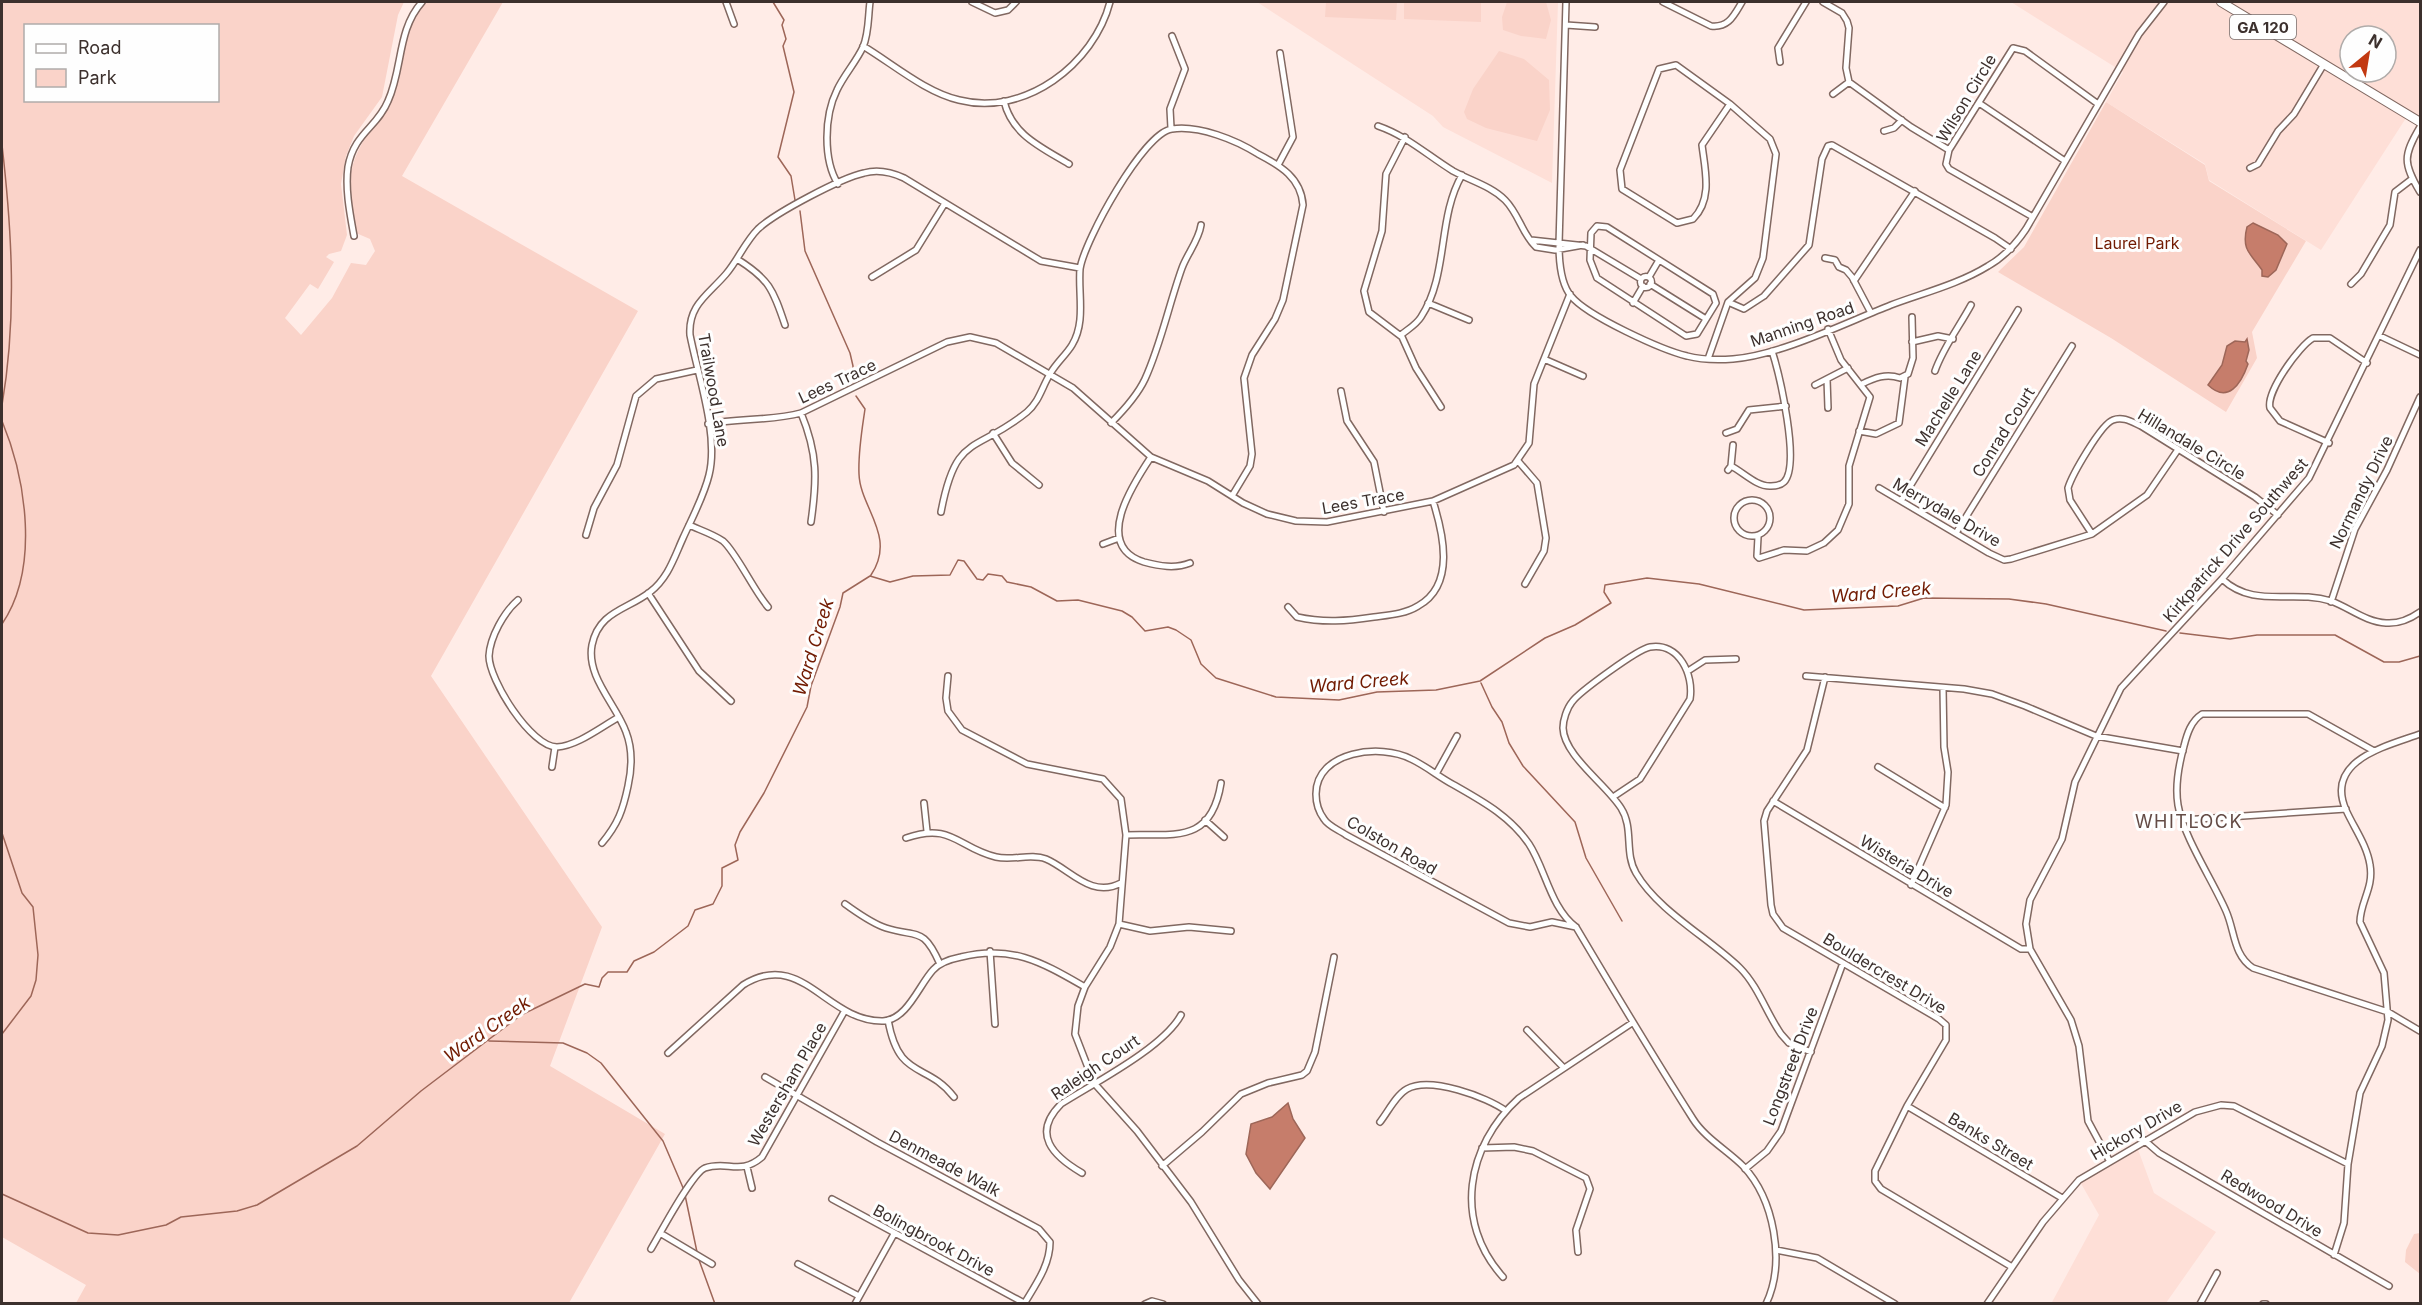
<svg xmlns="http://www.w3.org/2000/svg" width="2422" height="1305" font-family="Inter,sans-serif">
<style>
.built{fill:#fedfd7;fill-rule:evenodd}
.green{fill:#fad3c9;fill-rule:evenodd}
.water{fill:#c67d6b;stroke:#9d6658;stroke-width:1.5}
.lines{fill:none;stroke-linecap:round;stroke-linejoin:round}
.stream{stroke:#9d6658;stroke-width:1.5}
.minor-casing{stroke:#816861;stroke-width:8}
.highway-casing{stroke:#816861;stroke-width:10}
.minor{stroke:#fff;stroke-width:5}
.highway{stroke:#fff;stroke-width:8}
.labels{text-anchor:middle;dominant-baseline:central;stroke-width:6;stroke-linejoin:round;paint-order:stroke}
.shield{fill:#fefefe;stroke:#766e6c;stroke-width:1.5}
.shield-label{font-size:15px;font-weight:bold;fill:#3c302d}
.street-label{font-size:16px;fill:#3c302d;stroke:#fefefe}
.park-label{font-size:16px;fill:#721b02;stroke:#fefefe}
.water-label{font-size:18px;font-style:italic;fill:#711a01;stroke:#fefefe}
.neighbourhood-label{font-size:18px;letter-spacing:1.5px;fill:#644b45;stroke:#fefefe}
</style>
<rect width="100%" height="100%" fill="#ffece7"/>
<path class="built" d="M1257,2h301l-6,181 -109,-56 -10,-11z
M2011,2h408l1,124 -14,-8 -85,132 -112,-70 -4,-16 -99,-62 17,-30zM2350,36h36v36h-36z
M2136,1144l18,49 62,39 -50,71 -115,1 48,-89 -20,-35z"/>
<path class="green" d="M2,2h402l-6,13 -16,82 -28,39 -8,20 -5,28 6,51 -6,16 -12,3 -3,3 8,5 -16,27 -8,-5 -25,34 16,17 31,-37 19,-35 15,2 9,-14 -5,-12 -14,-6c-2,-17 -9,-38 -6,-55 5,-38 36,-63 48,-99 8,-26 6,-58 27,-77h78l-101,174 236,135 -207,365 171,251 -52,139 115,68 -96,169h-493l10,-18 -84,-48zM26,26h192v74h-192z
M1326,2h71l-1,18 -71,-3z
M1404,2h77v20l-77,-3z
M1507,2h39l5,18 -5,19 -25,-3 -18,-6 -1,-13z
M1499,51l25,8 25,21 1,30 -13,31 -51,-13 -19,-9 -3,-7 9,-23z
M2106,102l99,63 4,16 97,60 -54,91 5,26 -31,54 -115,-74 -113,-66 26,-25z
M2420,1233v41l-15,-12 1,-12 8,-16z"/>
<path class="water" d="M2253,223l25,12 9,9 -11,26 -8,7 -6,-1v-6c-11,-16 -21,-20 -15,-43z
M2247,339l2,11 -3,11 2,3c-7,20 -20,40 -40,21l14,-20 5,-19 8,-5 10,1z
M1288,1103l5,16 12,19 -35,51 -14,-16 -10,-19 5,-30 21,-7z"/>
<g class="lines">
<path class="stream" d="M773,2l11,18 -2,5 4,14 -3,7 11,46 -16,65 13,19 4,24
M2,145c10,87 15,173 0,260
M800,211l5,40 45,102 3,13 -2,15
M856,396l9,13c-3,21 -7,43 -6,65 1,34 38,62 12,101
M2,421c24,58 38,147 0,203
M2180,633l50,6 27,-4h78l49,27h15l21,-6
M1481,683l11,24 10,15 7,21 14,23 52,56 11,36 36,63
M2,833l20,60 11,14 5,48 -2,25 -5,16 -29,38
M489,1041l74,2 24,10 14,10 62,78 21,49
M2,1194l86,39 30,2 48,-10 15,-8 56,-6 20,-6 100,-59 64,-55 100,-76 64,-31 14,3 3,-9 6,-6h19l7,-11 20,-9 34,-26 7,-16 18,-6 9,-18v-18l16,-8 -3,-15 5,-13 24,-39 43,-86 4,-21 29,-79 3,-14 27,-17 20,6 23,-6 37,-1 8,-15 6,1 13,18 6,1 5,-6 14,2 5,6 24,5 26,14 21,-1 44,11 10,6 13,14 23,-4 8,3 15,10 10,24 15,14 60,19 63,3 38,-8 59,-2 44,-9 65,-43 30,-13 36,-22 -7,-11 1,-7 42,-7 52,6 105,26 94,-4 26,-8 85,1 37,5 120,27
M685,1195l12,57
M699,1260l16,44"/>
<defs>
<path id="minor" d="M726,2l8,22
M972,2l23,11 13,-3 8,-8
M1566,2l-7,242c0,16 1,39 12,52 16,20 91,54 116,60 15,4 31,4 46,3 48,-4 112,-36 158,-54 32,-12 68,-21 97,-39 16,-9 28,-22 38,-37l113,-195 25,-32
M1663,2l48,24c18,2 23,-11 31,-24
M1823,2l19,11 5,8 2,7 -3,40 3,14 62,45 38,23
M1566,25l29,2
M863,46c30,18 62,46 96,54 66,17 135,-36 151,-98
M1780,62l-2,-14 28,-46
M1676,65l54,39 -28,41c3,25 11,54 -9,74l-16,4 -55,-34 -2,-19 39,-101z
M1833,94l16,-12
M1004,101c8,34 37,46 65,63
M1979,103l86,58
M1378,126c29,10 49,29 75,45 18,10 38,15 52,29 14,14 17,34 31,47l19,3 28,-5
M2420,127c-17,29 -17,36 0,65
M1171,128l-1,-19 15,-40 -13,-33
M1884,131l10,-3 8,-8
M1405,137l-19,37 -4,57 -18,60 5,21 33,25 14,31 25,39
M1278,165l15,-28 -13,-84
M2250,168l8,-4 20,-33 16,-17 30,-50
M838,184c-15,-24 -14,-68 -1,-94 7,-15 19,-28 26,-43 6,-14 5,-30 7,-45
M2033,217l-84,-48 -3,-5 3,-14 64,-102 12,3 73,53
M1597,226l10,1 106,67 3,9 -19,31 -11,2 -89,-58 -7,-18 1,-27z
M354,236c-4,-22 -9,-47 -6,-69 6,-34 29,-39 40,-66 15,-33 9,-71 34,-99
M1531,240l55,6 55,33
M1825,258l10,2 4,7 7,3 6,7 19,36
M737,259c32,20 36,30 48,66
M1640.5 282a5.5 5.5 0 1 1 11 0a5.5 5.5 0 1 1-11 0Z
M872,277l44,-27 29,-47
M1649,277l10,-17
M1854,281l61,-90
M1650,284l56,35
M2351,284l10,-10 29,-49 5,-33 17,-13
M1728,302l16,7 20,-13 45,-51 13,-86 6,-13 4,-1 163,93 16,11
M1428,303l41,17
M1633,303l10,-17
M1401,335c7,-6 15,-10 20,-18 28,-43 16,-99 41,-142
M2380,336l40,19
M1912,342l26,-6 15,3
M1544,359l39,17
M1708,359l20,-57 27,-24 8,-20 13,-104 -6,-15 -40,-35
M1935,371c8,-23 24,-44 36,-66
M1827,379l1,29
M1862,384c12,-6 24,-11 38,-6l8,-4 5,-16 -1,-41
M1815,385l33,-17
M1341,391l6,30 27,41 10,50
M801,413c17,41 16,67 10,109
M1111,423c13,-13 26,-27 34,-44 16,-35 24,-75 37,-111 5,-14 17,-28 19,-43
M708,424c31,-6 63,-3 93,-11l146,-71 23,-5 26,6 77,45 78,69 57,24 35,22 24,11 29,7 31,1 106,-21 81,-36 15,-22 5,-59 36,-90
M1859,431l17,3 23,-11 6,-46
M993,433l19,30 27,22
M1726,433l11,-4 12,-19 37,-4
M2329,443l-49,-22 -10,-13c-4,-16 29,-62 43,-70h17l37,25
M1151,457c-18,27 -59,89 -7,105 15,4 31,7 46,1
M1518,461l19,22 9,55 -2,13 -19,33
M1731,466l2,-21
M1728,470l3,-4c12,6 26,21 40,20 5,0 10,-1 13,-4 17,-17 -5,-109 -12,-131
M1879,488l110,65 15,7 7,-1 81,-25 55,-39 30,-44
M1734 518a18 18 0 1 1 36 0a18 18 0 1 1-36 0Z
M1901,501l117,-191
M941,512c15,-80 34,-58 86,-100 12,-10 15,-25 23,-38 6,-11 16,-19 22,-29 14,-23 6,-51 8,-76 4,-28 64,-137 92,-140 27,-4 64,11 86,25 23,12 43,24 45,51l-20,95 -8,19 -23,36 -8,23 8,76 -2,12 -18,30
M689,525c11,5 24,9 34,16 13,11 31,50 45,66
M1956,533l116,-187
M2092,534l-22,-34 -2,-12c4,-13 33,-64 45,-68 10,-4 19,2 28,6l114,71 23,18
M586,535l8,-27 23,-43 19,-69 20,-17 41,-9
M1758,537l-1,19 2,2 25,-8 23,1 17,-8 14,-13 11,-26v-38l21,-69 -29,-37 -13,-31
M1103,544l16,-6
M2222,579c32,30 70,10 109,22 19,7 35,21 55,22 13,1 24,-4 34,-11
M648,593l51,78 32,30
M518,600c-14,12 -28,37 -29,56 0,24 42,91 68,91 20,-1 44,-20 62,-30
M2331,602l24,-73 32,-59 33,-73
M1288,607l9,10c27,6 50,4 77,0 15,-2 31,-3 44,-11 38,-21 25,-73 15,-105
M1688,671l17,-11 31,-1
M948,676l-2,22 2,13 14,19 65,34 76,15 18,20 5,36 -7,89 -9,23 -25,40 -7,19 -3,28 19,49 43,48 54,71 48,78 19,24
M1806,676l158,13 28,5 33,12 71,30 87,15
M1825,677l-18,73 -40,61 -3,10 7,84 2,9 10,14 156,91 7,6v15l-39,66 -32,65v10l6,8 131,78
M2374,751l-66,-37h-106c-11,7 -15,20 -18,32 -5,18 -9,41 -6,59 5,31 35,76 48,106 9,20 7,44 27,57l135,44 32,19
M552,767l3,-20
M1878,767l67,41
M1436,774l21,-38
M1613,797l27,-18 50,-80c4,-24 -11,-57 -40,-52 -12,2 -71,45 -78,55 -5,6 -9,18 -9,26 1,28 43,56 58,80 13,20 3,45 15,65 22,38 73,65 104,95 18,18 27,46 41,66l8,9 22,9
M1773,801l248,148h9
M924,803l3,28
M1205,820l19,17
M2183,820l163,-11
M1126,835c46,-2 85,11 95,-52
M906,838c46,-16 52,10 90,19 16,4 35,-4 50,2 24,10 45,40 75,24
M602,843c16,-19 21,-33 26,-57 4,-18 5,-36 -2,-54 -10,-28 -40,-55 -34,-87 7,-34 35,-35 58,-53 18,-14 24,-34 33,-54 9,-20 21,-42 26,-63 10,-40 -11,-99 -19,-140 -2,-30 18,-40 36,-61 12,-14 19,-32 32,-45 17,-16 83,-51 106,-56 14,-4 27,-1 40,5l137,83 39,7
M1911,885l35,-80 2,-33 -4,-25 -1,-59
M845,904c13,9 26,19 41,24 32,10 37,-2 54,36
M1119,924l31,7 39,-4 42,4
M1576,927l-24,-5 -22,5 -21,-4 -163,-88c-7,-5 -18,-9 -22,-16 -6,-8 -8,-15 -8,-25 0,-43 65,-51 95,-35 15,7 28,18 43,26 28,16 56,31 75,59 16,24 22,65 47,83 38,64 77,129 117,192 12,19 34,31 50,47 31,33 43,96 23,138
M990,951l5,73
M888,1020c11,61 38,41 66,77
M1527,1030l36,37
M668,1053l75,-68c59,-37 83,37 140,36 24,-1 36,-36 50,-51 7,-8 18,-11 28,-13 51,-13 82,6 124,30
M765,1077l112,65 162,87 11,13c0,23 -14,42 -26,62
M1907,1106l155,92
M1380,1122c8,-10 16,-27 27,-33 23,-13 80,8 99,22
M2144,1140l15,13 230,133
M1482,1148l32,-1 19,4 53,27 4,11 -14,41 2,22
M2109,1160l-21,-39 -9,-75 -8,-26 -41,-71 -4,-25 4,-24 32,-61 13,-57 46,-94 101,-109 87,-101 111,-228
M1162,1166l40,-34 39,-38 27,-11 34,-8 5,-4 8,-19 19,-95
M747,1167l5,21
M1745,1169l22,-18 14,-20 62,-168
M1082,1173c-29,-17 -51,-39 -21,-69 33,-21 102,-56 120,-89
M832,1199l192,104
M660,1233l52,31
M651,1249c9,-15 41,-76 54,-81 22,-8 35,8 57,-11l82,-145
M1776,1250l41,8 78,46
M2334,1255l10,-32 4,-59 12,-71 22,-47 6,-26 -4,-47 -24,-51c0,-20 14,-34 10,-57 -3,-20 -16,-37 -24,-55 -22,-50 41,-64 74,-76
M798,1264l61,32
M1503,1277c-50,-55 -37,-131 16,-179l113,-75
M855,1304l39,-70
M1145,1304l7,-3 11,3
M1987,1304l56,-82 36,-42 116,-68 26,-7 13,1 114,58
M2200,1304l17,-31
M2263,1304h3"/>
<path id="highway" d="M2221,2l199,120"/>
</defs>
<use href="#minor" class="minor-casing"/>
<use href="#highway" class="highway-casing"/>
<use href="#minor" class="minor"/>
<use href="#highway" class="highway"/>
</g>
<g class="labels">
<rect class="shield" x="2230" y="15" width="66" height="24" rx="4.5"/>
<g class="shield-label">
<text x="2263" y="27">GA 120</text>
</g>
<g class="street-label">
<text transform="translate(1966 98) rotate(-59)">Wilson Circle</text>
<text transform="translate(1802 324) rotate(-19)">Manning Road</text>
<text transform="translate(837 381) rotate(-25)">Lees Trace</text>
<text transform="translate(714 390) rotate(80)">Trailwood Lane</text>
<text transform="translate(1948 398) rotate(-58)">Machelle Lane</text>
<text transform="translate(2003 432) rotate(-58)">Conrad Court</text>
<text transform="translate(2192 444) rotate(31)">Hillandale Circle</text>
<text transform="translate(2361 492) rotate(-64)">Normandy Drive</text>
<text transform="translate(1363 501) rotate(-10)">Lees Trace</text>
<text transform="translate(1947 512) rotate(30)">Merrydale Drive</text>
<text transform="translate(2235 540) rotate(-49)">Kirkpatrick Drive Southwest</text>
<text transform="translate(1392 845) rotate(30)">Colston Road</text>
<text transform="translate(1907 866) rotate(31)">Wisteria Drive</text>
<text transform="translate(1885 973) rotate(31)">Bouldercrest Drive</text>
<text transform="translate(1790 1066) rotate(-69)">Longstreet Drive</text>
<text transform="translate(1095 1067) rotate(-34)">Raleigh Court</text>
<text transform="translate(787 1084) rotate(-60)">Westersham Place</text>
<text transform="translate(2136 1130) rotate(-30)">Hickory Drive</text>
<text transform="translate(1991 1141) rotate(31)">Banks Street</text>
<text transform="translate(945 1163) rotate(28)">Denmeade Walk</text>
<text transform="translate(2272 1203) rotate(31)">Redwood Drive</text>
<text transform="translate(934 1240) rotate(28)">Bolingbrook Drive</text>
</g>
<g class="park-label">
<text x="2137" y="243">Laurel Park</text>
</g>
<g class="water-label">
<text transform="translate(1881 592) rotate(-5)">Ward Creek</text>
<text transform="translate(813 647) rotate(-73)">Ward Creek</text>
<text transform="translate(1359 682) rotate(-5)">Ward Creek</text>
<text transform="translate(487 1029) rotate(-35)">Ward Creek</text>
</g>
<g class="neighbourhood-label">
<text x="2189" y="821">WHITLOCK</text>
</g>
</g>
<rect width="2422" height="1305" fill="none" stroke="#3c302d" stroke-width="6"/>
<rect x="24" y="24" width="195" height="78" fill="#fefefe" stroke="#b0acaa" stroke-width="1.5"/>
<rect x="36" y="44" width="30" height="9" fill="#ffffff" stroke="#b0acaa" stroke-width="1.5"/>
<text x="78" y="54" font-size="18" fill="#3c302d">Road</text>
<rect x="36" y="69" width="30" height="18" fill="#fad3c9" stroke="#b0acaa" stroke-width="1.5"/>
<text x="78" y="84" font-size="18" fill="#3c302d">Park</text>
<g transform="translate(2368 54) rotate(30)"><circle r="28" fill="#fefefe" stroke="#b0acaa" stroke-width="1.5"/>
<path d="M0-4.5L10 22L0 15L-10 22Z" fill="#c23911"/>
<text y="-9" font-size="16" font-weight="bold" text-anchor="middle" fill="#3c302d">N</text>
</g>
</svg>
